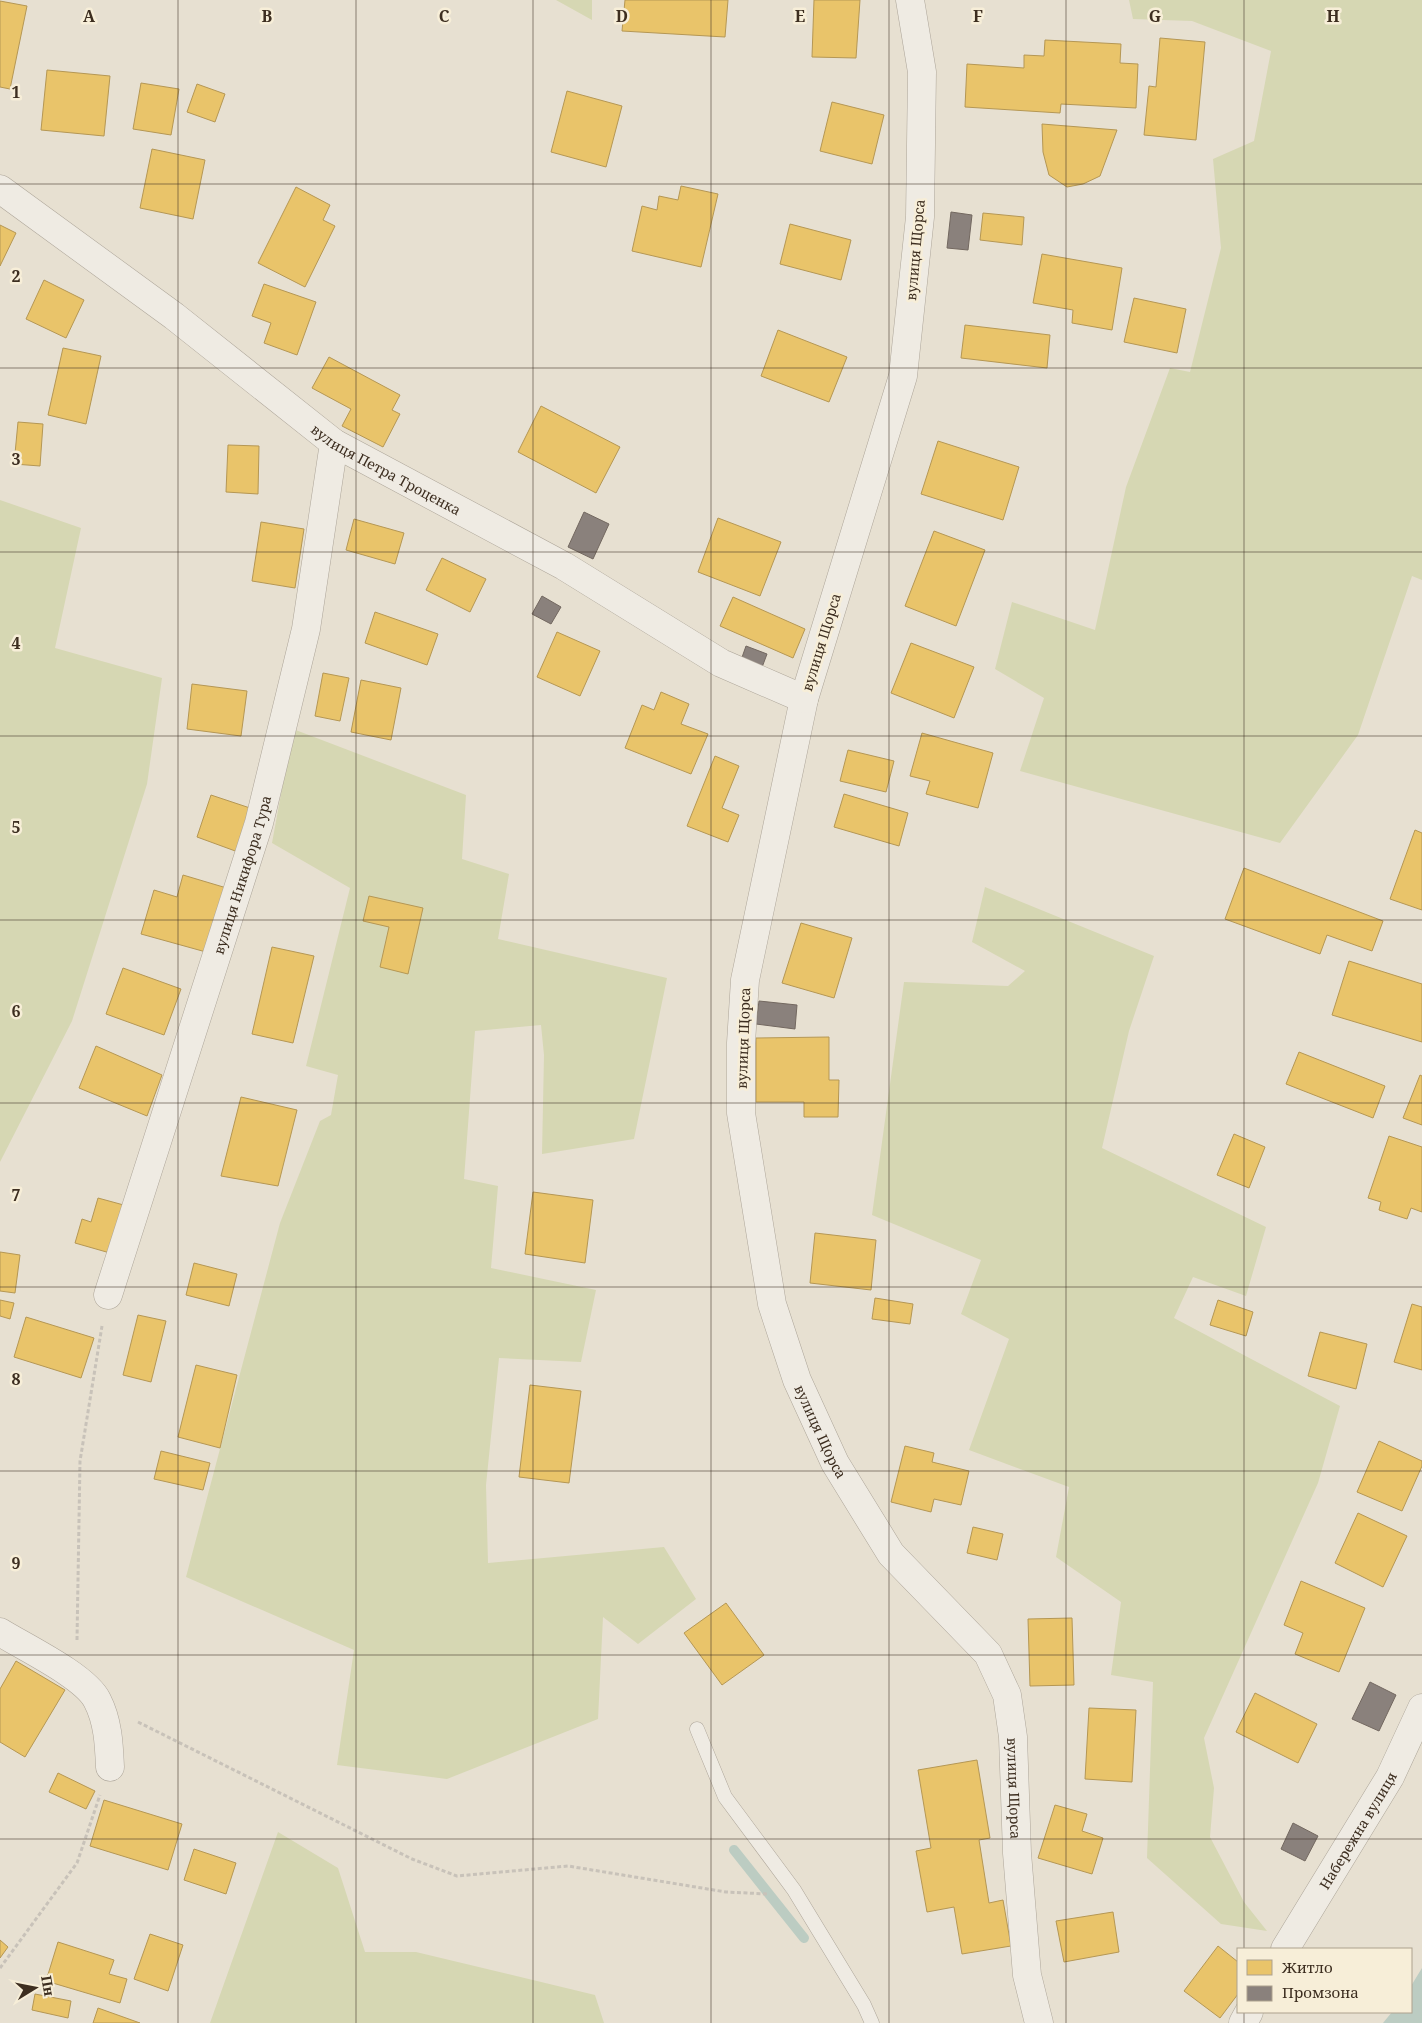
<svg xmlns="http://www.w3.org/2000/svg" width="1422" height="2023" font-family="'Noto Serif',serif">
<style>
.green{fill:#d6d7b3}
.water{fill:#bcccc2}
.homes{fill:#e9c46a;stroke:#b59754}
.industry{fill:#8a817c;stroke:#736860}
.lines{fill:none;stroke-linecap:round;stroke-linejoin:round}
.stream{stroke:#bcccc2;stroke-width:10}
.lane-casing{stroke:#ada599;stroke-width:15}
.street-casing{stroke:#ada599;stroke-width:29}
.path{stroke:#c8c2b9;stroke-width:3;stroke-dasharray:4 2.5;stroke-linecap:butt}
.lane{stroke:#efebe3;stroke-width:14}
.street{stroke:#efebe3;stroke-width:28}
.grid{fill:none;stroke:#3d2e20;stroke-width:1;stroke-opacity:0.55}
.labels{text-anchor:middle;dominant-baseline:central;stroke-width:5;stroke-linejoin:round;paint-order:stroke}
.street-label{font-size:14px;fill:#3d2e20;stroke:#f7eed8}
.grid-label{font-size:16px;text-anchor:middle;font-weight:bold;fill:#3d2e20;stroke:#f7eed8;stroke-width:5;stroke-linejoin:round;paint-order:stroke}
</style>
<rect width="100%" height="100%" fill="#e7e0d1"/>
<path class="green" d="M556,0h36v20z
M1129,0h293v580l-10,-4 -54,159 -78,108 -260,-72 24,-73 -49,-29 17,-67 83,28 31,-143 44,-119 20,4 31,-124 -8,-89 41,-18 17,-90 -79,-30 -59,-2z
M0,500l81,28 -26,120 107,30 -15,106 -75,237 -72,141z
M293,729l173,66 -4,64 47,15 -11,65 169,39 -33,161 -92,15 2,-99 -3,-30 -66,6 -11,148 34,7 -7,82 105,22 -15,72 -82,-4 -13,127 2,78 176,-16 32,52 -58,45 -35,-27 -5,102 -151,60 -110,-14 17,-115 -168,-73 94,-354 40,-102 11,-6 7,-40 -32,-9 44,-178 -78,-45z
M985,887l169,69 -25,75 -27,117 164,79 -20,69 -53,-19 -19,41 166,88 -22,77 -114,255 10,50 -4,49 34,65 23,29 -46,-7 -74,-66 6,-176 -42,-7 10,-73 -65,-45 13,-70 -100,-37 40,-111 -48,-25 20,-54 -109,-45 32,-233 104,4 17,-15 -53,-29z
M278,1832l60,36 27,84h51l179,43 9,28h-394z"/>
<path class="water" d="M1422,1968v55h-39l9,-11h19v-26z"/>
<path class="homes" d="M625,0h103l-3,37 -103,-6z
M814,0h46l-4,58 -44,-1z
M0,1l27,5 -17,83 -10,-2z
M1160,38l45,4 -9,98 -52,-5 5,-49 7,1z
M1045,40l76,4 -1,19 18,1 -2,44 -75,-4 -1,9 -95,-6 2,-43 57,4v-13l20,1z
M47,70l63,6 -6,60 -63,-6z
M141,83l38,6 -8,46 -38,-6z
M197,84l28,10 -10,28 -28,-10z
M567,91l55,15 -16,61 -55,-15z
M832,102l52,13 -12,49 -52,-13z
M1042,124l75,6 -17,46 -17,8 -16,3 -18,-12 -6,-23z
M152,149l53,11 -12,59 -53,-11z
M681,186l37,8 -17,73 -69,-16 10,-45 15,4 2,-14 19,4z
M296,187l34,18 -7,15 12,6 -30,61 -47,-24z
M983,213l41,4 -2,28 -42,-5z
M790,224l61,16 -10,40 -61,-16z
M0,225l16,8 -16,33z
M1042,254l80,14 -10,62 -40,-7 1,-13 -40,-7z
M44,280l40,20 -18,38 -40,-19z
M264,284l52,18 -19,53 -33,-12 7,-20 -19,-7z
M1134,298l52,11 -9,44 -53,-11z
M965,325l85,10 -3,33 -86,-10z
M778,330l69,27 -18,45 -68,-26z
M63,348l38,8 -15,68 -38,-9z
M329,357l71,38 -8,15 8,4 -17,33 -41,-21 9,-17 -39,-21z
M541,406l79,41 -24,46 -78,-41z
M18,422l25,2 -3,42 -26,-2z
M938,441l81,26 -16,53 -82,-26z
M228,445l31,1 -1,48 -32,-2z
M718,518l63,24 -21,54 -62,-24z
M354,519l50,14 -9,31 -49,-14z
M261,522l43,7 -9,59 -43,-7z
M934,531l51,19 -29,76 -51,-20z
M442,558l44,21 -16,33 -44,-22z
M733,597l72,32 -12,29 -73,-32z
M375,612l63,22 -11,31 -62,-22z
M557,632l43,19 -20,45 -43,-19z
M911,643l63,24 -20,51 -63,-25z
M323,673l26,5 -9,43 -25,-5z
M361,680l40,8 -10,52 -40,-8z
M192,684l55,7 -6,45 -54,-7z
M661,692l28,12 -8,20 27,10 -17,40 -66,-26 17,-43 12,5z
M922,733l71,20 -15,55 -52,-14 4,-13 -20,-5z
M848,750l46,11 -8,31 -46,-11z
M715,756l24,10 -17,42 17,7 -11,27 -41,-16z
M844,794l64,19 -9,33 -65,-19z
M211,795l42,14 -15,43 -41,-15z
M1415,830l7,3v77l-32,-11z
M1244,868l139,53 -11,30 -45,-16 -7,19 -95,-35z
M183,875l47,14 -24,63 -65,-18 13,-44 23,7z
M369,896l54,12 -15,66 -28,-7 9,-40 -26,-6z
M801,923l51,15 -18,60 -52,-15z
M272,947l42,9 -21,87 -41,-9z
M1349,961l73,23v58l-90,-27z
M123,968l58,21 -17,46 -58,-21z
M829,1037v43h10l-1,37h-34v-15h-48v-64z
M96,1046l66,29 -15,41 -68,-28z
M1299,1052l86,34 -12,32 -87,-34z
M1420,1075l2,1v49l-19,-7z
M241,1097l56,13 -19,76 -57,-10z
M1234,1134l31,13 -16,41 -32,-13z
M1389,1136l33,11v65l-11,-4 -4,11 -28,-9 2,-8 -13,-4z
M533,1192l60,8 -8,63 -60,-9z
M98,1198l33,9 -14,48 -42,-12 7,-24 9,3z
M815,1233l61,7 -5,50 -61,-7z
M0,1252l20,3 -5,38 -15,-2z
M194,1263l43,11 -8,32 -43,-11z
M875,1298l38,6 -3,20 -38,-5z
M0,1300l14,3 -4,16 -10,-3z
M1218,1300l35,12 -7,24 -36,-11z
M1412,1304l10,3v63l-28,-8z
M138,1315l28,6 -15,61 -28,-7z
M26,1317l68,21 -13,40 -67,-21z
M1320,1332l47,12 -11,45 -48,-13z
M196,1365l41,10 -17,73 -42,-11z
M530,1385l51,6 -12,92 -50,-6z
M1379,1441l43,20v5l-20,45 -45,-19z
M905,1446l29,7 -2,9 37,9 -8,34 -27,-6 -3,13 -40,-10z
M161,1451l49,12 -7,27 -49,-11z
M1358,1513l49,23 -24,51 -48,-24z
M973,1527l30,7 -6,26 -30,-7z
M1301,1581l64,27 -26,64 -44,-18 8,-21 -19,-8z
M726,1603l38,52 -42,30 -38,-52z
M1072,1618l2,67 -44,1 -2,-67z
M16,1661l49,29 -40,67 -25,-15v-53z
M1255,1693l62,31 -19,39 -62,-31z
M1089,1708l47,2 -4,72 -47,-3z
M977,1760l13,78 -11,2 10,63 14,-3 8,46 -49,8 -8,-47 -27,5 -11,-61 15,-3 -13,-78z
M58,1773l37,18 -9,18 -37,-17z
M104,1800l78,24 -14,46 -78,-24z
M1055,1805l32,9 -5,17 21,7 -11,36 -54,-16z
M194,1849l42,14 -10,31 -42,-14z
M1113,1912l6,40 -55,10 -8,-41z
M150,1934l33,11 -15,46 -34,-12z
M0,1940l8,7 -8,11z
M58,1942l56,18 -5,14 18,5 -7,24 -74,-22z
M1218,1946l20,16v32l-18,24 -36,-27z
M35,1994l36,7 -3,17 -36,-8z
M98,2008l42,15h-47z"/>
<path class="industry" d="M951,212l21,3 -4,35 -21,-2z
M584,512l25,12 -16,35 -25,-12z
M542,596l19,11 -10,17 -19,-10z
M746,646l21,8 -6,16 -21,-7z
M759,1001l38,4 -2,24 -39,-5z
M1370,1682l26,13 -17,36 -27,-12z
M1293,1823l25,13 -13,25 -24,-12z"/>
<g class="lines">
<path class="stream" d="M734,1850l70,88"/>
<defs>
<path id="lane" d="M697,1729l28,68 69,93 70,115 8,18"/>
<g id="street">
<path id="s1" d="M910,0l12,72 -2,145 -17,159 -99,323 -59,281 -4,63v70l31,191 25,76 38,83 56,91 97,100 19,41 6,42 4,116 10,122 12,48"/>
<path id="s2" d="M0,189l174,127 160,127 230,123 157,97 83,36"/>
<path id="s3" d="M108,1295l151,-472 47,-194 28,-186"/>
<path d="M0,1632c24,15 85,44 97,68 11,21 12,44 13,67"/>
<path id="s4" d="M1285,1949l105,-172 32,-69"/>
<path d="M1243,2023l6,-11"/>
</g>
</defs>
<use href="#lane" class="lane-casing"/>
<use href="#street" class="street-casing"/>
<path class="path" d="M77,1640l3,-179 22,-135
M138,1722l274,137 45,17 111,-10 158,26 41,2
M0,1968l77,-105 23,-68"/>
<use href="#lane" class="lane"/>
<use href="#street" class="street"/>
</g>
<path class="grid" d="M178,0v2023M356,0v2023M533,0v2023M711,0v2023M889,0v2023M1066,0v2023M1244,0v1949M0,184h1422M0,368h1422M0,552h1422M0,736h1422M0,920h1422M0,1103h1422M0,1287h1422M0,1471h1422M0,1655h1422M0,1839h1422M1244,2012v11"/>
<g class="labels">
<g class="street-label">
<text transform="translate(915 250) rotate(-85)">вулиця Щорса</text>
<text stroke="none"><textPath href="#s2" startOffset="478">вулиця Петра Троценка</textPath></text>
<text transform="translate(821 642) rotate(-73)">вулиця Щорса</text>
<text stroke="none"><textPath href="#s3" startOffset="441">вулиця Никифора Тура</textPath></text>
<text transform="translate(743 1038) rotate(-88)">вулиця Щорса</text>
<text stroke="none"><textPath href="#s1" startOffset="1466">вулиця Щорса</textPath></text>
<text stroke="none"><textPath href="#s1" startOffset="1886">вулиця Щорса</textPath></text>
<text stroke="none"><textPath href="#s4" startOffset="139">Набережна вулиця</textPath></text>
</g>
</g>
<g class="grid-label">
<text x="89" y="22">A</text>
<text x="267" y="22">B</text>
<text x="444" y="22">C</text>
<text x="622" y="22">D</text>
<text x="800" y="22">E</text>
<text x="978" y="22">F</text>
<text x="1155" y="22">G</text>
<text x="1333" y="22">H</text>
<text x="16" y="98">1</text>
<text x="16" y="282">2</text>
<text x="16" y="465">3</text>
<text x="16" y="649">4</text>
<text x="16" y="833">5</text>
<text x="16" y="1017">6</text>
<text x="16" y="1201">7</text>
<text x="16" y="1385">8</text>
<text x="16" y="1569">9</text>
</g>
<rect x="1237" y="1948" width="175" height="65" fill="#f7eed8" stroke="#ada18e"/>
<rect x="1247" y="1960" width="25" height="15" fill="#e9c46a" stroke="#ada18e"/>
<text x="1282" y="1973" font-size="15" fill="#3d2e20">Житло</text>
<rect x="1247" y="1986" width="25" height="15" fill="#8a817c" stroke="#ada18e"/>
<text x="1282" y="1998" font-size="15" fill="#3d2e20">Промзона</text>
<g transform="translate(35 1988) rotate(80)" stroke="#f7eed8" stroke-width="4" paint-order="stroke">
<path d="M0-4L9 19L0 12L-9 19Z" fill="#3d2e20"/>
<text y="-8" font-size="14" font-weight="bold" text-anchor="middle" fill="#3d2e20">Пн</text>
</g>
</svg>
